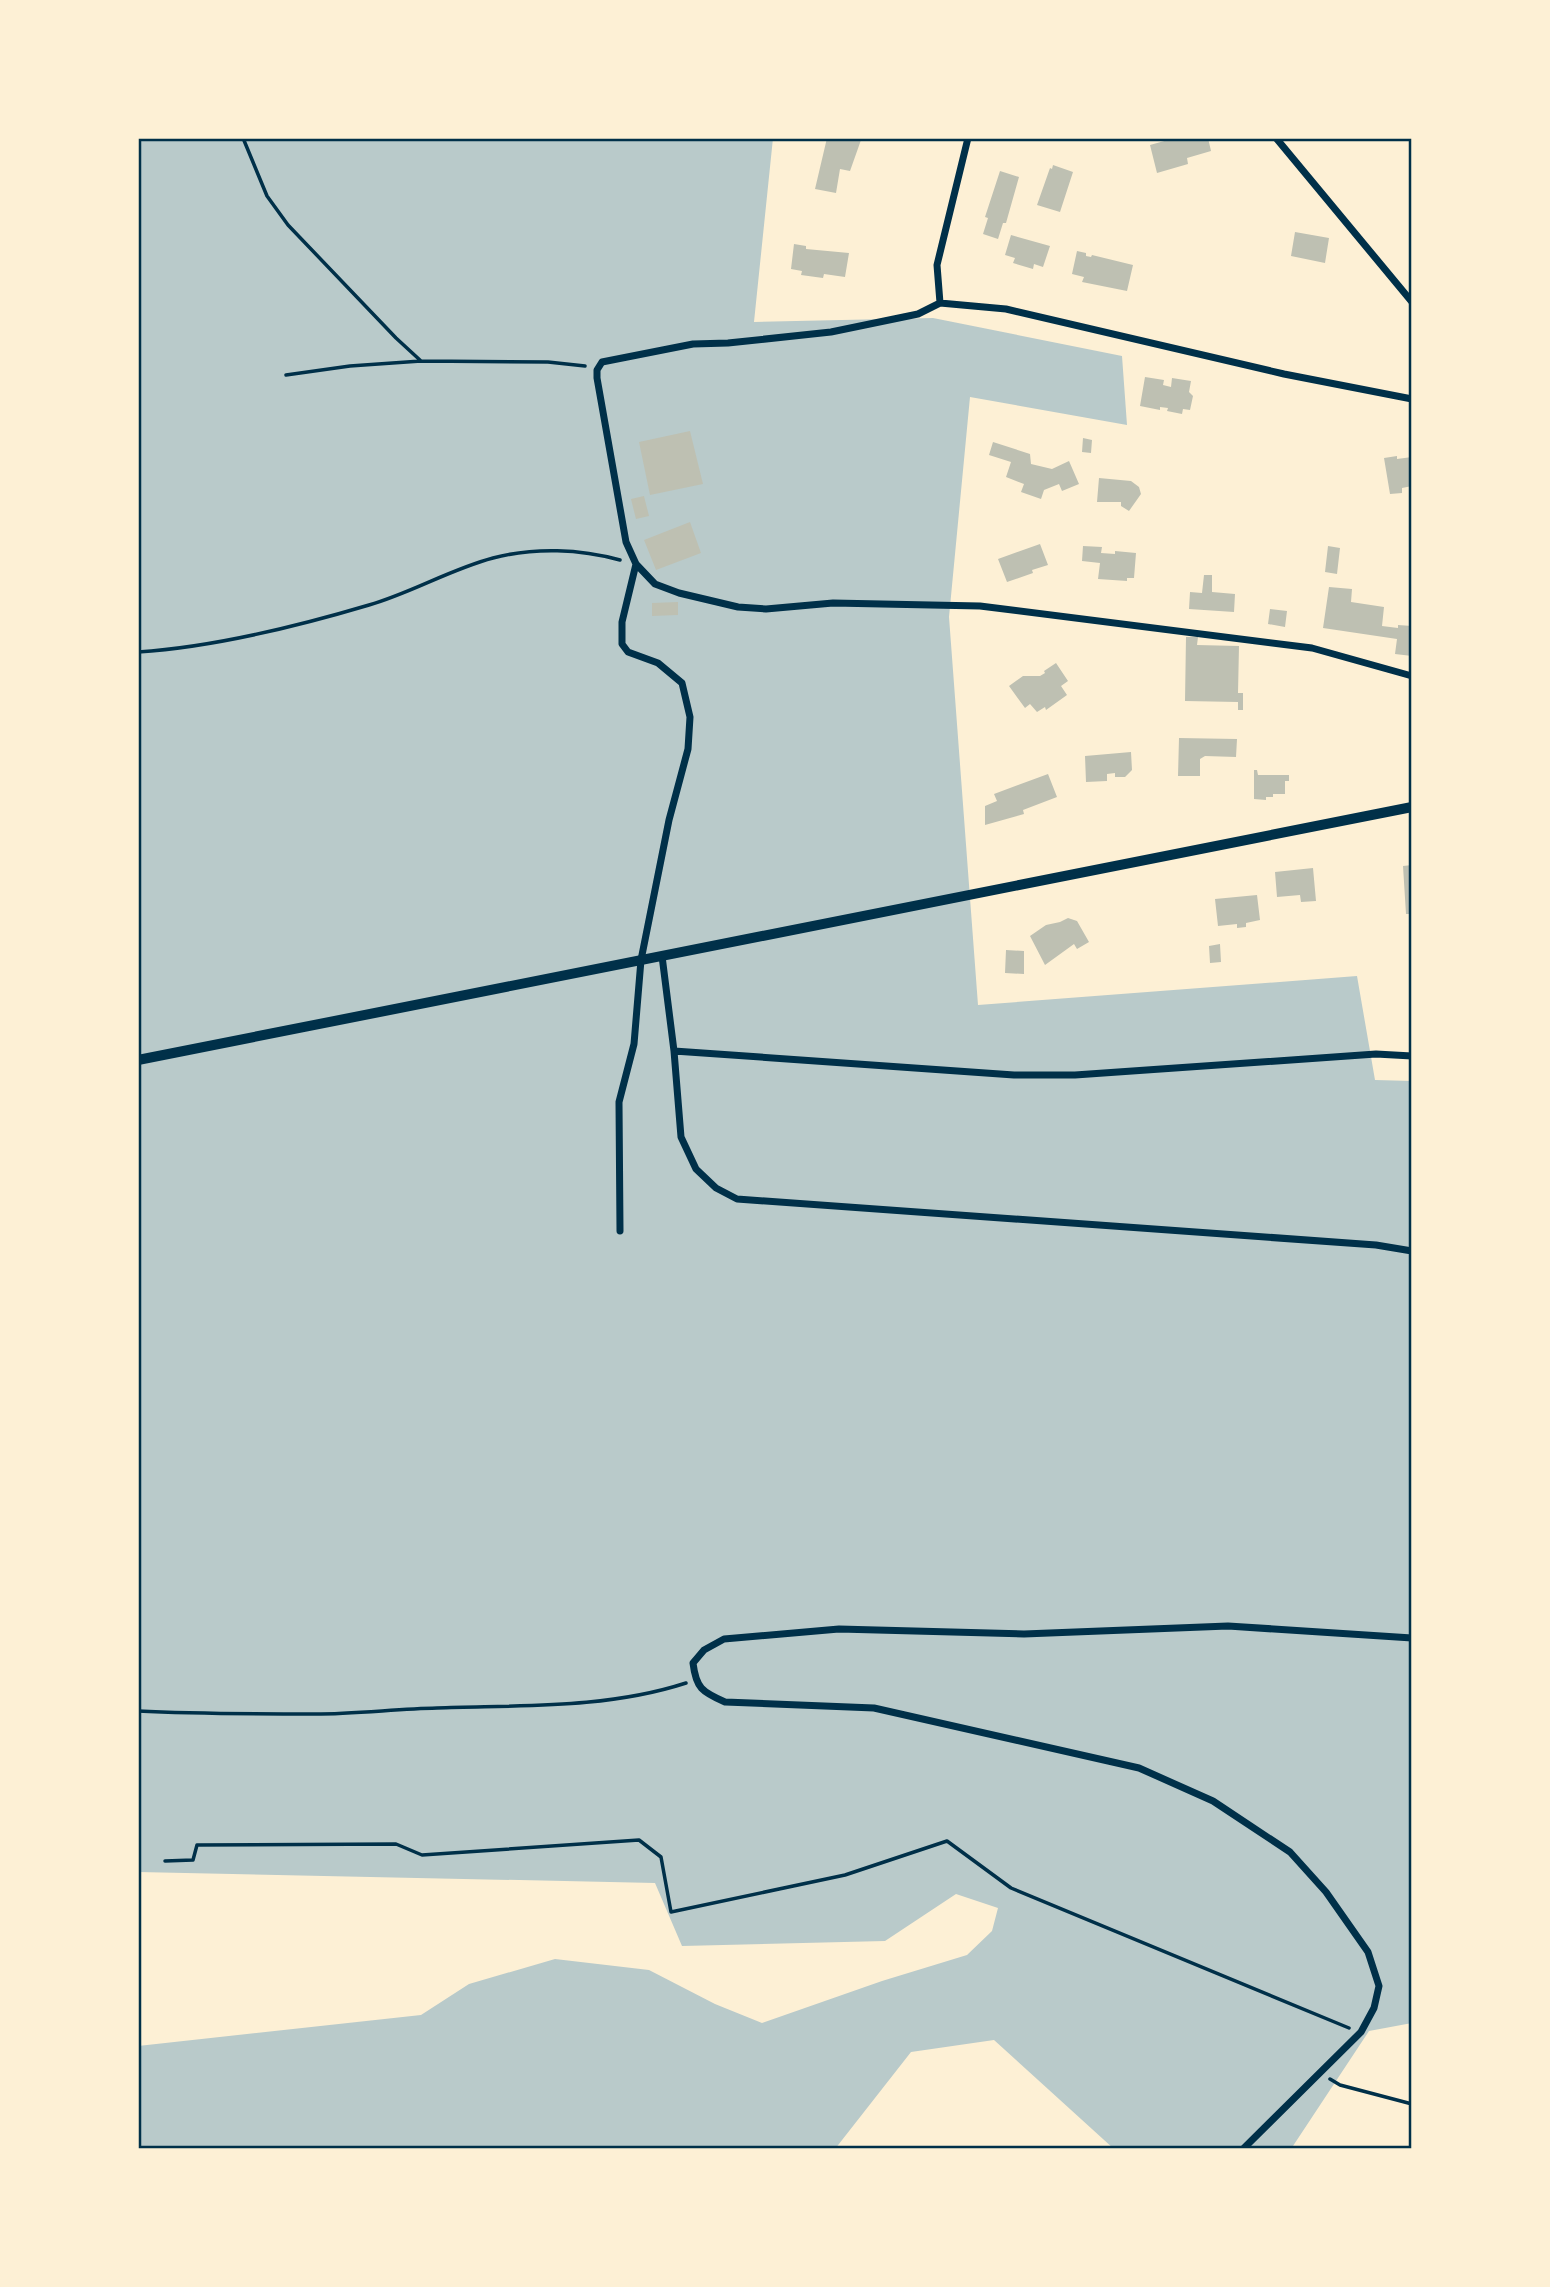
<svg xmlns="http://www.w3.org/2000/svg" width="1550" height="2287" font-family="'IBM Plex Sans',sans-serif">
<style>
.green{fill:#b9caca}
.building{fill:#bec0b2}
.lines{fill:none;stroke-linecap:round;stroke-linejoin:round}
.path{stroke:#003049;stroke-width:3.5}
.minor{stroke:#003049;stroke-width:7}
.tertiary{stroke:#003049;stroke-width:10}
.neatline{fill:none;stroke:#003049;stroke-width:2.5}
</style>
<rect width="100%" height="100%" fill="#fdf0d5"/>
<path class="green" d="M138,138h635l-19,184 179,-4 189,38 5,69 -157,-28 -21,220 29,388 379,-29 18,104 37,1v942l-43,8 -78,118h-177l-120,-109 -83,12 -76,97h-697v-103l283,-31 48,-31 86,-25 94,11 66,34 47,19 120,-42 85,-26 25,-24 6,-23 -42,-14 -71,47 -203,5 -27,-63 -517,-11z"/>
<path class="building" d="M827,138l34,2 -11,31 -10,-2 -4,24 -21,-4z
M1175,138h33l3,13 -24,7 1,6 -31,9 -7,-28z
M1053,165l20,7 -13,40 -23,-7 13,-37 2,1z
M1000,171l19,6 -13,46h-3l-5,16 -15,-5 5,-16 -3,-1z
M1295,232l34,6 -4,25 -34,-7z
M1011,235l39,11 -7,21 -9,-3 -1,5 -20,-6 2,-5 -10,-3z
M794,244l12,2v3l43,4 -4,24 -21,-3 -1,4 -22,-3 1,-4 -11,-2z
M1077,251l9,2v3l5,1 1,-2 41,10 -6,26 -45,-9 2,-5 -12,-3z
M1145,377l19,3 -1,5 8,2 1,-9 19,3 -2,11 4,4 -3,14 -7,-1 -1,5 -15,-3 1,-3 -8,-1v3l-20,-4z
M690,431l13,53 -53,11 -11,-53z
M1083,438l9,2 -1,13 -9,-1z
M993,442l37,12 1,10 21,5 17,-8 10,23 -17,7 -3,-7 -15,6 -3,9 -20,-7 3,-8 -18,-7 5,-15 -22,-7z
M1397,456v3l15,-2v29l-10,2v5l-12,1 -6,-36z
M1099,478l32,3 8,6 2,7 -12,17 -8,-5v-4h-24z
M644,496l5,20 -13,3 -5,-20z
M690,522l11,31 -45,17 -12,-30z
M1040,544l8,21 -16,5 1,3 -26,9 -9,-23z
M1083,546l19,1 -1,6 14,1v-3l21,2 -2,25h-7v3l-29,-2 2,-16 -18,-2z
M1328,546l12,2 -3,26 -12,-2z
M1204,575h8v17l23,2 -1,18 -45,-3 1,-17 12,1z
M1329,587l23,2 -1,13 33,5 -2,19 16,2v-3l14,1v30l-17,-2 2,-15 -74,-11z
M678,602v13l-26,1v-13z
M1270,609l17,2 -2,16 -17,-3z
M1186,637h12l-1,8 42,1 -1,47h5v17h-5v-8l-53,-1z
M1056,663l12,18 -7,5 6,9 -21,15 -1,-3 -8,5 -7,-8 -5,4 -16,-22 14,-10h17l5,-3 -1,-2z
M1179,738l58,1 -1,18 -31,-1 -5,3v17h-22z
M1131,752l1,18 -7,7h-10v-4l-8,1v7l-21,1 -1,-26z
M1254,770h3l1,5h31v6h-4v13h-12v3h-7v3l-12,-1z
M1048,774l9,23 -34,13 1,4 -39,11v-19l12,-5 -3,-7z
M1412,865v49h-6l-3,-48z
M1313,868l3,33 -15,1 -1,-7 -23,2 -2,-25z
M1257,895l3,25 -14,3v4l-9,1v-4l-19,2 -3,-27z
M1068,918l9,3 12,21 -12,7 -3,-5 -29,21 -15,-29 16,-11 14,-3z
M1220,944l1,18 -11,1 -1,-17z
M1006,950l18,1v23l-19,-1z"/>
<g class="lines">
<path class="path" d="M243,138l24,58 21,29 108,113 25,23
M286,375l64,-9 71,-5 127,1 37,4
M138,652c77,-5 157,-25 231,-47 42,-12 82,-36 124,-47 42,-11 87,-9 127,2
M138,1711c59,3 118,3 177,3 40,0 81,-5 122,-6 83,-3 169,1 249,-25
M165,1861l28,-1 4,-15 199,-1 26,11 217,-15 22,17 10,55 174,-37 102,-34 64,47 338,140
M1330,2079l10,6 72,19"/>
<path class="minor" d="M1276,138l136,164
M940,303l-3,-38 31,-127
M1412,399l-128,-25 -278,-65 -66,-6 -22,11 -87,18 -103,11 -35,1 -91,18 -5,8v8l29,164 10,22 19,20 24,9 59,14 28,2 67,-6 147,3 332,42 100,28
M662,956l12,95 7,86 15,32 20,19 21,11 639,46 36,6
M674,1051l340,24h61l301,-21 36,2
M620,1231l-1,-129 15,-58 7,-84 28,-140 19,-71 2,-32 -8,-34 -24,-20 -30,-11 -6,-8v-22l14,-58
M1243,2149l118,-117 13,-24 5,-22 -11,-34 -42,-60 -36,-40 -77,-51 -74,-33 -265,-60 -149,-6c-23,-10 -29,-14 -32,-39l11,-13 20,-11 115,-10 185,5 204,-8 184,12"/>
<path class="tertiary" d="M138,1060l1274,-253"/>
</g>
<rect width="1550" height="2287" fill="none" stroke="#fdf0d5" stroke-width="280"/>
<rect x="140" y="140" width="1270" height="2007" class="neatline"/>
</svg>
